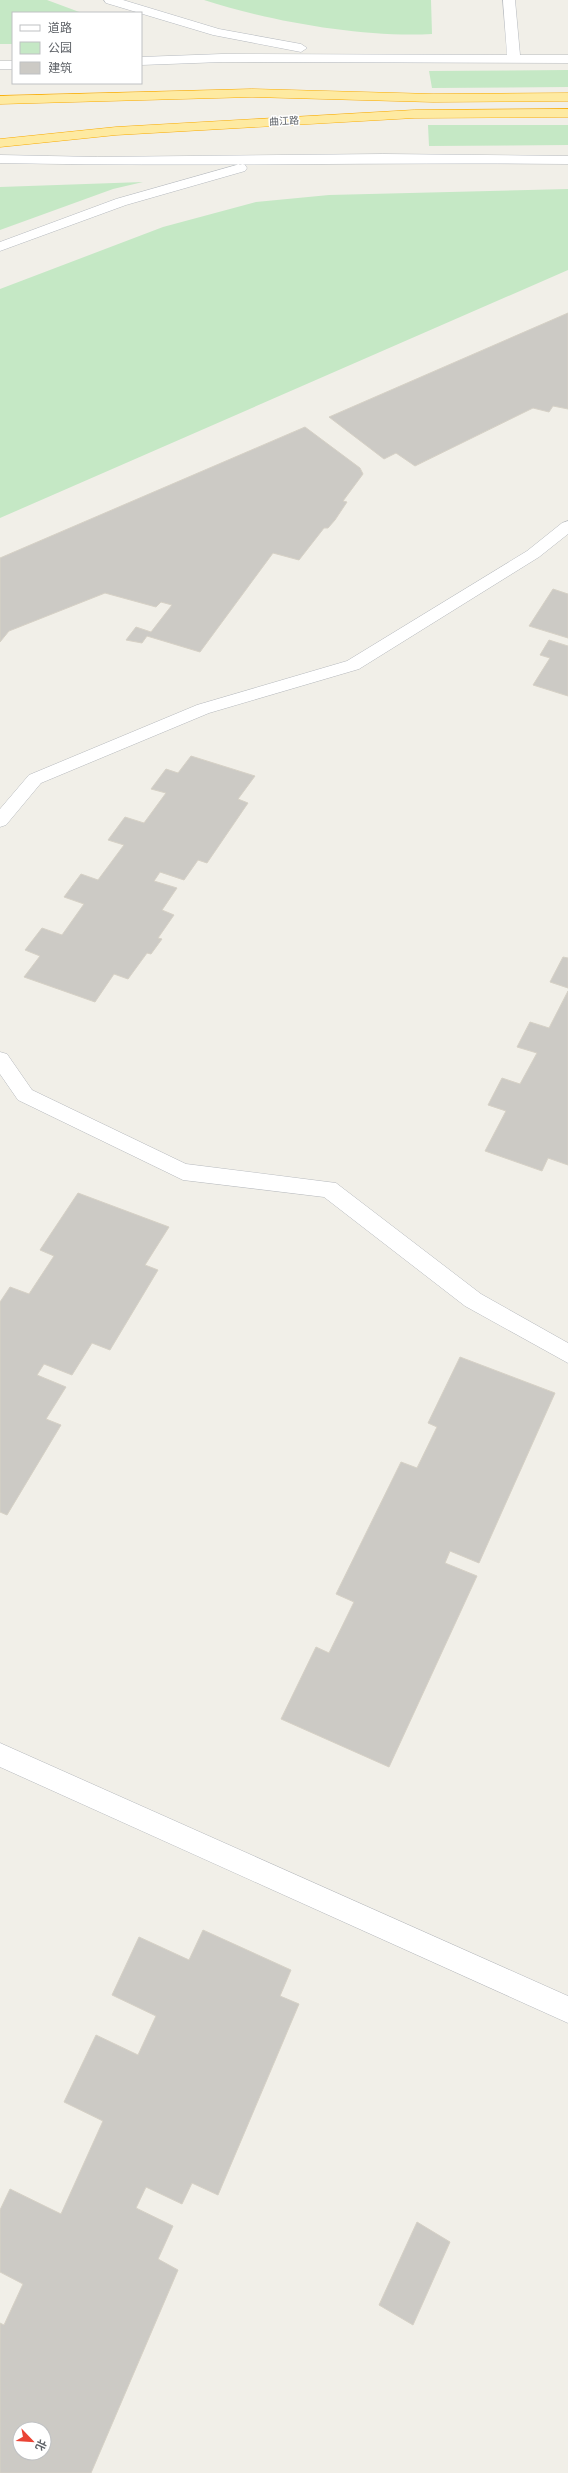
<svg xmlns="http://www.w3.org/2000/svg" width="568" height="2473" font-family="'Roboto Condensed','Noto Sans SC',sans-serif">
<style>
.green{fill:#c5e8c5}
.building{fill:#cccac5;stroke:#d6d1c6;fill-rule:evenodd}
.lines{fill:none;stroke-linecap:round;stroke-linejoin:round}
.service-casing{stroke:#b5b8bc;stroke-width:1}
.secondary-casing{stroke:#b6babf;stroke-width:1}
.trunk-casing{stroke:#f9ab00;stroke-width:1}
.service{fill:#fff;fill-rule:evenodd}
.secondary{fill:#fff;fill-rule:evenodd}
.trunk{fill:#feeaa1;fill-rule:evenodd}
.labels{text-anchor:middle;dominant-baseline:central;stroke-width:3;stroke-linejoin:round;paint-order:stroke}
.far-street-label{font-size:10px;fill:#5f6368;stroke:#fff}
</style>
<rect width="100%" height="100%" fill="#f1efe8"/>
<path class="green" d="M0,0h47l35,13h-69v31h-13z
M204,0h227l1,34c-68,4 -164,-13 -228,-34z
M568,70v17l-136,1 -3,-17z
M428,125h140v20l-139,1z
M143,182l-30,7 -113,41v-43z
M568,189v81l-568,248v-229l163,-62 93,-25 73,-7z"/>
<path class="building" d="M568,313v96l-15,-3 -4,6 -16,-4 -118,58 -19,-13 -12,6 -55,-42z
M305,427l55,41 3,6 -20,27 4,1 -12,18 -7,8h-4l-25,32 -26,-7 -73,99 -53,-16 -5,7 -16,-3 10,-13 15,5 21,-27 -11,-3 -5,5 -51,-14 -96,38 -9,11v-84z
M553,589l15,5v44l-39,-12z
M549,640l19,6v50l-35,-11 17,-27 -10,-3z
M191,756l64,20 -17,23 10,4 -41,60 -9,-3 -14,20 -24,-8 -6,9 23,7 -15,22 12,5 -16,23 4,1 -11,15 -4,-1 -19,26 -14,-5 -19,28 -71,-25 16,-21 -15,-6 17,-22 20,7 22,-31 -20,-7 17,-23 17,6 26,-35 -16,-5 17,-23 19,6 22,-30 -15,-4 15,-20 12,4z
M563,957l5,1v30l-18,-6z
M568,991v174l-20,-7 -6,13 -57,-20 21,-40 -18,-6 14,-27 18,6 17,-31 -20,-6 13,-25 19,6z
M78,1193l91,34 -24,38 13,5 -48,80 -18,-7 -20,32 -28,-11 -7,11 29,12 -20,32 15,6 -54,90 -7,-3v-210l10,-15 19,7 25,-38 -14,-6z
M460,1357l95,36 -76,170 -29,-12 -5,12 32,13 -88,191 -108,-48 35,-72 13,6 25,-51 -18,-8 65,-132 16,6 20,-41 -9,-4z
M203,1930l88,40 -11,26 19,8 -81,191 -26,-12 -10,21 -36,-17 -10,21 37,18 -15,33 20,11 -87,203h-91v-150l4,2 19,-41 -23,-12v-62l10,-21 51,25 42,-93 -39,-19 32,-67 42,20 18,-39 -44,-21 27,-58 50,23zM20,2429h24v24h-24z
M417,2222l33,20 -37,83 -34,-20z"/>
<g class="lines">
<defs>
<path id="service" d="M568,521v13l-29,23 -180,112 -150,44 -168,70 -35,42 -6,2v-18l29,-34 168,-70 150,-44 180,-110 35,-28z
M0,1052l7,2 25,36 154,74 150,19 145,111 87,49v20l-103,-57 -141,-109 -141,-17 -165,-80 -18,-26z
M0,1743l568,253v27l-568,-256z"/>
<path id="secondary" d="M104,0h19l96,29 82,15 6,4 -6,4 -88,-17 -107,-32z
M503,0h12l5,55h48v8l-346,-1 -81,3v-8l81,-3 285,1z
M0,61h13v8h-13z
M383,154l185,2v8c-189,-2 -379,3 -568,-1v-8l97,2z
M240,164l5,1 2,3 -2,3 -119,34 -126,46v-9l116,-43z"/>
<path id="trunk" d="M252,89l181,5 135,-1v8l-135,1 -181,-5 -252,7v-8z
M568,109v8l-154,1 -298,17 -116,12v-8l116,-12 298,-17z"/>
</defs>
<use href="#service" class="service-casing"/>
<use href="#secondary" class="secondary-casing"/>
<use href="#trunk" class="trunk-casing"/>
<use href="#service" class="service"/>
<use href="#secondary" class="secondary"/>
<use href="#trunk" class="trunk"/>
</g>
<g class="labels">
<g class="far-street-label">
<text transform="translate(284 121) rotate(-3)">曲江路</text>
</g>
</g>
<rect x="12" y="12" width="130" height="72" fill="#ffffff" stroke="#bfc1c3"/>
<rect x="20" y="25" width="20" height="6" fill="#ffffff" stroke="#bfc1c3"/>
<text x="48" y="32" font-size="12" fill="#5f6368">道路</text>
<rect x="20" y="42" width="20" height="12" fill="#c5e8c5" stroke="#bfc1c3"/>
<text x="48" y="52" font-size="12" fill="#5f6368">公园</text>
<rect x="20" y="62" width="20" height="12" fill="#cccac5" stroke="#bfc1c3"/>
<text x="48" y="72" font-size="12" fill="#5f6368">建筑</text>
<g transform="translate(32 2441) rotate(115)"><circle r="19" fill="#ffffff" stroke="#bfc1c3"/>
<path d="M0-3L7 15L0 10L-7 15Z" fill="#ea4335"/>
<text y="-6" font-size="11" font-weight="bold" text-anchor="middle" fill="#5f6368">北</text>
</g>
</svg>
